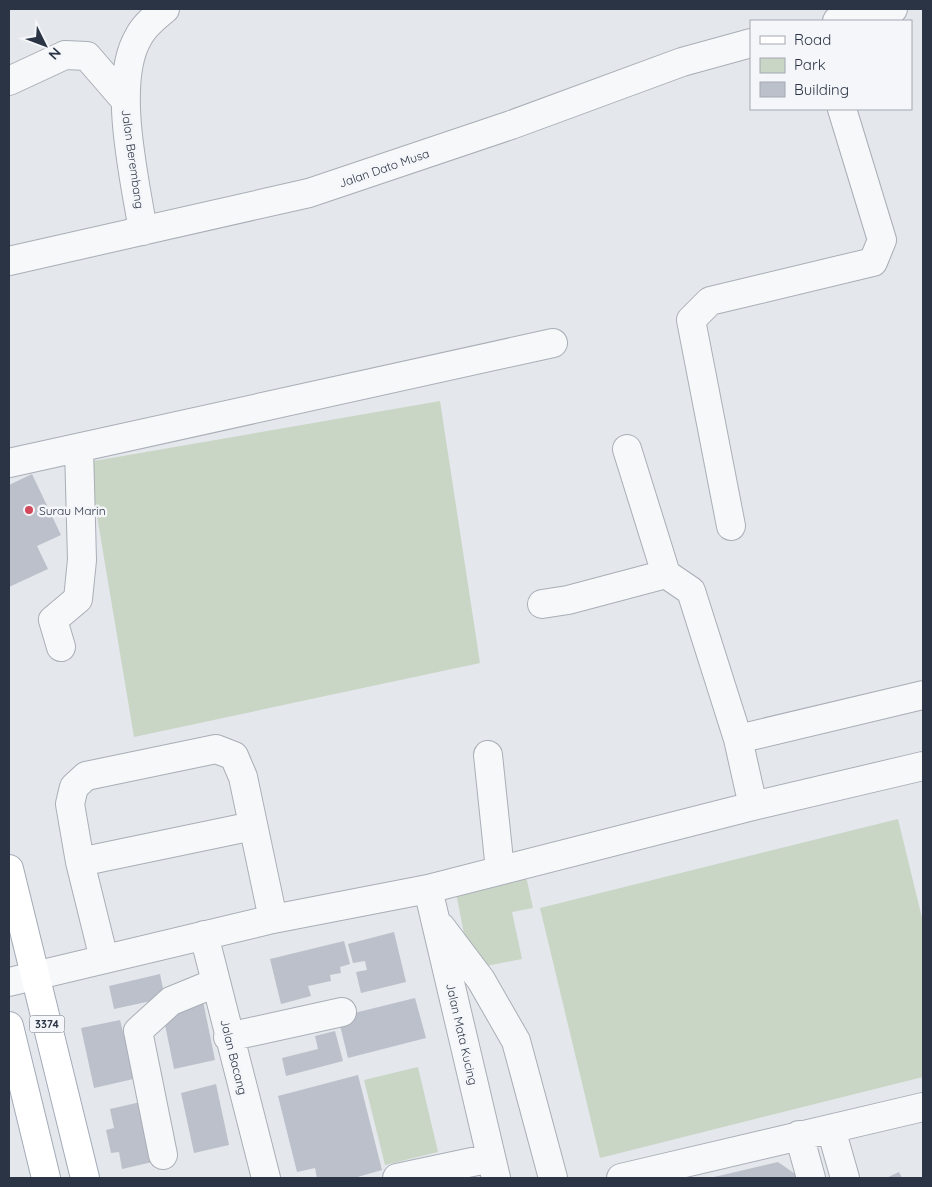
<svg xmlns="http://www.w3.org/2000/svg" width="932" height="1187" font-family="Quicksand,sans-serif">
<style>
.green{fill:#c9d6c5}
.building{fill:#bbc0ca}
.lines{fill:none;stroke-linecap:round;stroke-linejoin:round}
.minor-casing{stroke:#a9aeb7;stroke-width:30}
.major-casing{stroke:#a3abb8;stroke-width:30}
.minor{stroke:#f7f8fa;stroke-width:28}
.major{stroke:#fff;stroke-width:28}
.poi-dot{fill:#d1495b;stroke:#f4f6f9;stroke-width:2}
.labels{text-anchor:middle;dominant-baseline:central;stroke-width:5;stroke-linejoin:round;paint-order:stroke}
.shield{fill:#f4f6f9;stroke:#676e7b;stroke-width:1}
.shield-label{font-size:11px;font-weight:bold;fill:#2b3445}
.street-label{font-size:12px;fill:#2b3445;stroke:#f4f6f9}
.poi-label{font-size:12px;fill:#2b3445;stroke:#f4f6f9;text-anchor:start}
</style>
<rect width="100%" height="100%" fill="#e4e7ec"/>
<path class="green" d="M440,401l40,262 -346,74 -46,-275z
M898,819l25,103v155l-323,81 -60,-250z
M526,876l7,32 -21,4 10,47 -51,10 -15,-76z
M418,1067l20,85 -53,13 -21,-85z"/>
<path class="building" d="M32,474l29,61 -24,11 11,23 -39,18v-102z
M394,932l12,50 -45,11 -5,-21 11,-2 -2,-9 -12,2 -5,-19z
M344,941l6,23 -10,3 1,6 -11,2 1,6 -23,5 3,10 -30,8 -11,-45z
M160,974l5,24 -51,11 -5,-23z
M415,998l11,40 -78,20 -10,-41z
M203,1001l12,59 -41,9 -12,-59z
M120,1020l4,16 4,-1 10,43 -44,10 -13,-60z
M335,1031l8,30 -57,15 -4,-18 36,-9 -3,-13z
M358,1075l24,95 -28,8h-37l-2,-10 -18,4 -19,-76z
M216,1084l13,61 -35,8 -13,-60z
M145,1101l12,60 -35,8 -3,-17 -8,1 -5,-23 8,-2 -4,-19z
M778,1162l23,16h-91z
M899,1172l3,6h-16z"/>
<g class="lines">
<defs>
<path id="minor" d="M837,21l56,-12
M9,81l56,-26 22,1 38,44
M143,231c-8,-52 -32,-149 -4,-195 6,-11 16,-19 26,-27
M9,261l300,-68 202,-68 171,-63 69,-19
M627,449l39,125
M9,463l544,-120
M731,526l-40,-206 19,-19 163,-39 9,-22 -40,-131
M542,604l26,-4 98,-26 25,17 47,148 15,67
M61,647l-8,-27 25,-21 4,-39 -3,-112
M738,739l185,-44
M488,755l12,115
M80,862l173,-36
M428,889l68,289
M441,927l40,53 35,61 37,137
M204,935l62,243
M104,959l-24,-97 -10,-58 4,-17 12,-11 130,-27 18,7 9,21 30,142
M9,982l264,-63 155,-30 325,-83 170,-40
M228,1037l114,-25
M831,1129l14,49
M799,1135l12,43
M163,1155l-25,-124 33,-30 44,-18
M397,1178l94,-20
M621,1178l302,-71"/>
<path id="major" d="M9,869l76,309
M9,1026l37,152"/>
</defs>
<use href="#minor" class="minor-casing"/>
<use href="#major" class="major-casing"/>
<use href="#minor" class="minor"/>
<use href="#major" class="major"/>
</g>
<circle class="poi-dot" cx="29" cy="510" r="5"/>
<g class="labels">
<rect class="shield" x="29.5" y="1015.5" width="35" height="17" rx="4"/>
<g class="shield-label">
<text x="47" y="1024">3374</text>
</g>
<g class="street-label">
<text transform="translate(133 159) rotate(82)">Jalan Berembang</text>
<text transform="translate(384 168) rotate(-19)">Jalan Dato Musa</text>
<text transform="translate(462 1034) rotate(77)">Jalan Mata Kucing</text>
<text transform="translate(234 1057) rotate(76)">Jalan Bacang</text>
</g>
<g class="poi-label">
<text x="39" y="510">Surau Marin</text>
</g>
</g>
<rect width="932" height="1187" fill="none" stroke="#2b3445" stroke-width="20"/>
<rect x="750" y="20" width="162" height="90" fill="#f4f6f9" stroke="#a4a8b1"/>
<rect x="760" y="36" width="25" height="8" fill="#ffffff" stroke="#a4a8b1"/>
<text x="794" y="45" font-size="15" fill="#2b3445">Road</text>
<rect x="760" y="58" width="25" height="15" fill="#c9d6c5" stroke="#a4a8b1"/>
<text x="794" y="70" font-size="15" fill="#2b3445">Park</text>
<rect x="760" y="82" width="25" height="15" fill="#bbc0ca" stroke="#a4a8b1"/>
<text x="794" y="95" font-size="15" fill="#2b3445">Building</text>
<g transform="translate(45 45) rotate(132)" stroke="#f4f6f9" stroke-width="4" paint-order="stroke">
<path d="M0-4L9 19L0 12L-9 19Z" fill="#2b3445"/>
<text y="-8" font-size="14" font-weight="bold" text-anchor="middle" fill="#2b3445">N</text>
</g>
</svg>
